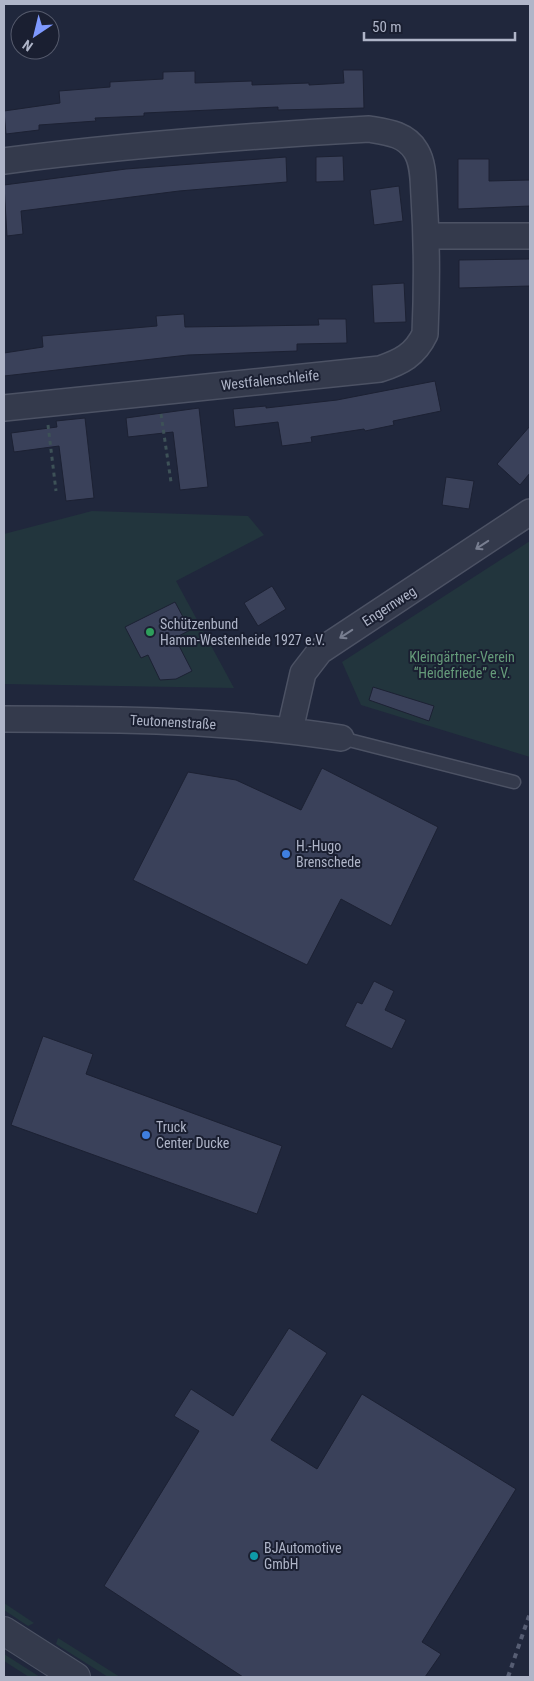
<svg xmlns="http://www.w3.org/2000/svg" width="534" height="1681" font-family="'Roboto Condensed',sans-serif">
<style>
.green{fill:#22353d}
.building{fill:#3a415a;stroke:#1c2133}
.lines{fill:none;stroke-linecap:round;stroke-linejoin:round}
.service-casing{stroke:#4c5264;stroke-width:15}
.minor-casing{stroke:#4c5264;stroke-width:28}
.tertiary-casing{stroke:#4c5264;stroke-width:30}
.path{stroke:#3d5157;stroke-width:3;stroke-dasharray:4 4;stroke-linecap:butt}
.service{stroke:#343a4c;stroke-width:12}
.minor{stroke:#343a4c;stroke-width:25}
.tertiary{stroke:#343a4c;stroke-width:28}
.rail{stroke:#565d73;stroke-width:4;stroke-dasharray:5 5;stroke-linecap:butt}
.oneway{stroke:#787e90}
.leisure-dot{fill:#2e9e5b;stroke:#1a1f31;stroke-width:2}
.shop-dot{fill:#3f7fe0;stroke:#1a1f31;stroke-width:2}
.culture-dot{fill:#0f9aa8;stroke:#1a1f31;stroke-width:2}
.labels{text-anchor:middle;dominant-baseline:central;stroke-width:4;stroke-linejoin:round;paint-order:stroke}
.street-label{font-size:14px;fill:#afb5c8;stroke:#1a1f31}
.poi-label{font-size:14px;fill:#afb5c8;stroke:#1a1f31;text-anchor:start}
.park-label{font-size:14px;fill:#659b7a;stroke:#1a1f31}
</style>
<rect width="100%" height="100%" fill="#20273c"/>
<path class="green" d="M92,511l156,5 16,19 -88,46 58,107 -230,-4v-150z
M530,541v216l-169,-52 -19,-43z
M4,1603l30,20 -6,3 -24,-16z
M58,1638l62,39h-12l-52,-33z
M4,1654l36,23h-11l-25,-16z"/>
<path class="building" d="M343,70h20l1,38 -86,2v-3l-134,6v3l-49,2 1,3 -57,4v5l-33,4 -2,-23 56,-8 -1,-12 51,-4v-5l53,-3v-7l32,-1v12l57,-2v4l57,-2v2l35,-2z
M343,156l1,25 -28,1v-25z
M286,157l1,25 -108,9 -158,20 2,23 -16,2 -3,-51 122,-16z
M458,159h31v22l41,-1v26l-72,3z
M399,186l4,35 -29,4 -4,-35z
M530,259v27l-71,2v-28z
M404,283l2,39 -32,1 -2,-38z
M184,314l1,13 134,-2 -1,-6h28l1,24 -50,1v7l-109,4 -184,21v-23l39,-6 -1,-11 115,-10 -1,-10z
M435,381l6,30 -48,10 1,4 -29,6 -1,-2 -53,8 1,5 -30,4 -4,-24 -43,5 -2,-18 33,-3v2l71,-8z
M199,408l9,79 -28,3 -7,-58 -45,5 -2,-19z
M85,418l9,80 -28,3 -7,-55 -45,6 -3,-19 46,-6 -1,-6z
M530,426v47l-10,12 -23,-21z
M446,477l28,4 -5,28 -27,-4z
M272,586l14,23 -28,17 -14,-23z
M175,602l15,28 -15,8 17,33 -16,8 -16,1 -12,-25 -7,3 -16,-31z
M373,687l61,19 -5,15 -60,-21z
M322,768l116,59 -47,99 -50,-27 -34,66 -174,-85 55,-108 48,8 65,30z
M374,981l20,10 -9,19 21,10 -14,29 -47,-23 12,-24 5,2z
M43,1036l50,18 -7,20 196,72 -25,68 -246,-89z
M289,1328l38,25 -56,87 46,29 45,-75 154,95 -94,153 19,12 -16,23h-182l-139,-91 95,-155 -25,-15 17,-27 42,27z"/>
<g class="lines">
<defs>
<path id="service" d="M341,738l173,44"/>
<path id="minor" d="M4,161c121,-16 243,-25 365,-32 18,3 37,5 47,22 8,13 7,31 8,45 3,46 3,92 1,138 -10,21 -24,28 -45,35l-376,39
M426,236h104
M4,719c114,0 224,1 337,19
M290,730l13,-57 17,-22 210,-139"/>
<path id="tertiary" d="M4,1631l72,46"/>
</defs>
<use href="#service" class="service-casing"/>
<use href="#minor" class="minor-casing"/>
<use href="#tertiary" class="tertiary-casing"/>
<path class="path" d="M161,414l10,68
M48,425l8,66"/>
<use href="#service" class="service"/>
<use href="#minor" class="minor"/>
<use href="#tertiary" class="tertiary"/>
<path class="rail" d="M508,1677l22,-64"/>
</g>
<defs><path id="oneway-shaft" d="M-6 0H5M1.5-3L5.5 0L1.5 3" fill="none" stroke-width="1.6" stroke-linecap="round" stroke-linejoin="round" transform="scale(1.25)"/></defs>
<g class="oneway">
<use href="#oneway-shaft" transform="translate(482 545) rotate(147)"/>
<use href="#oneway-shaft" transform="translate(346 634) rotate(147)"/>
</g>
<circle class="leisure-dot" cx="150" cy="632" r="5"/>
<g class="shop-dot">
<circle cx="286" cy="854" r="5"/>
<circle cx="146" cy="1135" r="5"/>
</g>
<circle class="culture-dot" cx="254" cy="1556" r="5"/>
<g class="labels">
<g class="street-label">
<text transform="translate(270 380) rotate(-6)">Westfalenschleife</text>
<text transform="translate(389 606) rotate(-33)">Engernweg</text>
<text transform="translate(173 722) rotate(3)">Teutonenstraße</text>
</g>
<g class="poi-label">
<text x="160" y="624">Schützenbund<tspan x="160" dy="16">Hamm-Westenheide 1927 e.V.</tspan></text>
<text x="296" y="846">H.-Hugo<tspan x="296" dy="16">Brenschede</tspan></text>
<text x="156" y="1127">Truck<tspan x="156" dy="16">Center Ducke</tspan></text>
<text x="264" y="1548">BJAutomotive<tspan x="264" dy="16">GmbH</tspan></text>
</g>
<g class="park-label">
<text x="462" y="657">Kleingärtner-Verein<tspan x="462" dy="16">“Heidefriede” e.V.</tspan></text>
</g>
</g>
<rect width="534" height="1681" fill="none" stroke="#afb5c8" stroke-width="10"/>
<g transform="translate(35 35) rotate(215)"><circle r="24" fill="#1a1f31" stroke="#565b6d"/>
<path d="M0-4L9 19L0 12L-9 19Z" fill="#7e99ff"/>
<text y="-8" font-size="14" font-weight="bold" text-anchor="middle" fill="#afb5c8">N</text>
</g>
<path d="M364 32v8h151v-8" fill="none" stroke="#afb5c8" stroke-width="2.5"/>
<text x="372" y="32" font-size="15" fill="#afb5c8" stroke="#1a1f31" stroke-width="4" paint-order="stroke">50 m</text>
</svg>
